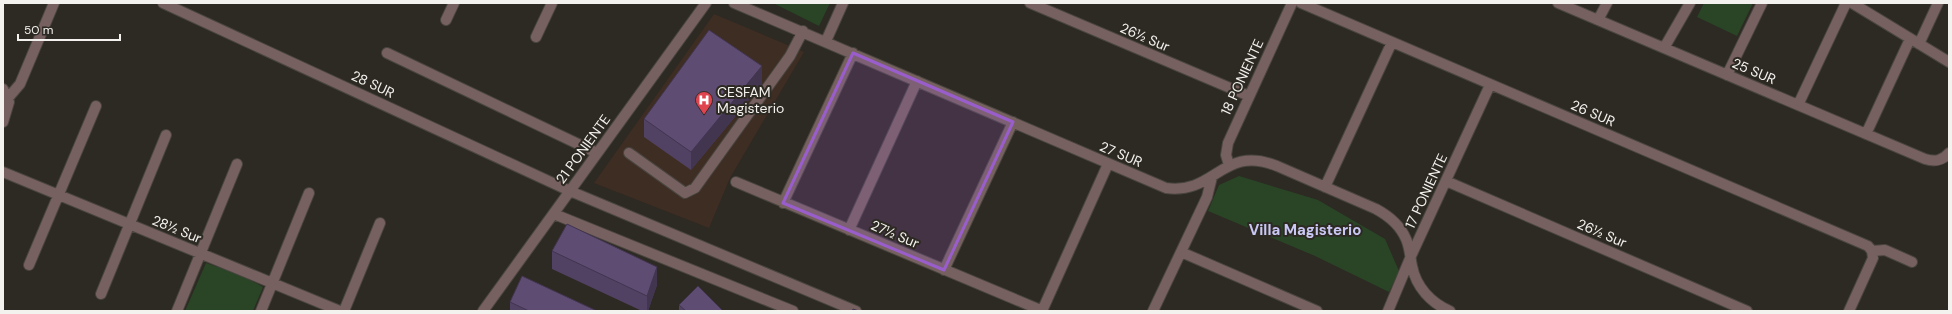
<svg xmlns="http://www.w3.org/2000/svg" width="1952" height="314" font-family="'DM Sans',sans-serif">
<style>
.commercial{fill:#3e2d23}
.green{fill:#294526}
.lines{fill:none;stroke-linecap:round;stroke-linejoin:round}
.minor-casing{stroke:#49453f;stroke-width:12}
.minor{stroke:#776160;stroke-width:10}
.wall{fill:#514162}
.shaded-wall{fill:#423550}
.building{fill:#5e4c72;stroke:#423550}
.marked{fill:#995ecb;fill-opacity:0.2;stroke:#995ecb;stroke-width:3;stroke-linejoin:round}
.labels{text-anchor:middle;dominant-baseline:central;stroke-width:4;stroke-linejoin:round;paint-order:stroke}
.street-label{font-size:14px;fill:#f4f2ee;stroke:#2d2923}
.poi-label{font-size:14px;fill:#f4f2ee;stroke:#2d2923;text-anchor:start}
.neighbourhood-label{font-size:15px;font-weight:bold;fill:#c9c8f4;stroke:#2d2923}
</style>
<rect width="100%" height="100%" fill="#2d2923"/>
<path class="commercial" d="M714,14l90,38 -74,126 -21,50 -115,-45z"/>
<path class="green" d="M773,3h57l-11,23z
M1704,3h49l-16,33 -40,-19z
M1239,176l79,24 67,39 14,32 -10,21 -74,-36 -107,-45 11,-26z
M206,263l35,12 22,12 -10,24h-68z"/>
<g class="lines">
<defs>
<path id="minor" d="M163,3l407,188 286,120
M734,3l432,185c50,7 56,-44 111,-22l99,43c13,7 24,16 30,30 4,9 4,18 6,27 4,21 19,37 38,45
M1030,3l219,93
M1301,3l567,243 4,5 1,7 -24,53
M1558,3l367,156c10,3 17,2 24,-6
M1852,3l97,59
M446,20l8,-17
M1598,20l9,-17
M536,37l16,-34
M826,41l17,-38
M1919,44l19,-41
M1664,48l26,-45
M387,53l210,100
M1727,75l35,-72
M3,89l6,13 -6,20
M8,98l12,-14 34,-81
M1798,105l48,-102
M1866,134l44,-95
M629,153l56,40 10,-5 95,-132 13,-25
M1229,165l-3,-10 2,-12 64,-140
M3,172l337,139
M1446,181l301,130
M736,182l307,129
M1325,187l67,-145
M783,203l70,-150
M554,214l239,97
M849,230l68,-149
M1872,251l13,-1 27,12
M1181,252l136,59
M29,265l67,-159
M944,270l69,-148
M101,294l65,-159
M177,311l60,-147
M261,311l48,-118
M344,311l36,-88
M483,311l223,-308
M1042,311l66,-147
M1153,311l54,-114 5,-20
M1388,311l23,-55 79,-171"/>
</defs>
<use href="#minor" class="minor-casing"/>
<use href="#minor" class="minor"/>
</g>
<path class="wall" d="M762,84l-71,86 -47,-33v-18z
M552,251l105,34 -9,26h-6l-90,-42z
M510,302l87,9h-87z
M679,305l44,6h-44z"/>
<path class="shaded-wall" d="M762,66v18l-71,86v-18z
M657,267v18l-9,26h-1v-15z"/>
<path class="building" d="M709,30l53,36 -71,86 -47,-33z
M567,224l90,43 -10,29 -95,-45z
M522,276l75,35h-68l-19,-9z
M698,286l25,25h-37l-7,-6z
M853,309l6,2h-7z"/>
<path class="marked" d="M853,53l160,69 -69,148 -161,-67z"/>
<defs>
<symbol id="hospital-pin" viewBox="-11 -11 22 30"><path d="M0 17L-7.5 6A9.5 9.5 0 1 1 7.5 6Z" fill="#e0444e" stroke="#2d2923"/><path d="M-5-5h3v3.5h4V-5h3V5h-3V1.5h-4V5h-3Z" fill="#fff"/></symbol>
</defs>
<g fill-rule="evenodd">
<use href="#hospital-pin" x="694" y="90" width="20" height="27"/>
</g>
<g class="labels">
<g class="street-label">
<text transform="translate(1145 37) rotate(23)">26½ Sur</text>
<text transform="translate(1754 71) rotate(23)">25 SUR</text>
<text transform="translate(1242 77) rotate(-65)">18 PONIENTE</text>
<text transform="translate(373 84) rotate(25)">28 SUR</text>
<text transform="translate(1593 113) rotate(23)">26 SUR</text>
<text transform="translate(583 149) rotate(-54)">21 PONIENTE</text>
<text transform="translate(1121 154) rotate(23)">27 SUR</text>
<text transform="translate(1426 191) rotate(-65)">17 PONIENTE</text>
<text transform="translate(177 229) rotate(22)">28½ Sur</text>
<text transform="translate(1602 233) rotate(23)">26½ Sur</text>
<text transform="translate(895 234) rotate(23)">27½ Sur</text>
</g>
<g class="poi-label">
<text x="717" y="92">CESFAM<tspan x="717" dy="16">Magisterio</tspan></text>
</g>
<g class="neighbourhood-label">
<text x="1305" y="230">Villa Magisterio</text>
</g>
</g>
<rect width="1952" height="314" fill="none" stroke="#f4f2ee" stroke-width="8"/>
<path d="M18 34v6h102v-6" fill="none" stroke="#f4f2ee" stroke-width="2"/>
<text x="24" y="34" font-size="12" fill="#f4f2ee" stroke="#2d2923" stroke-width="3" paint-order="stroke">50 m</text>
</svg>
